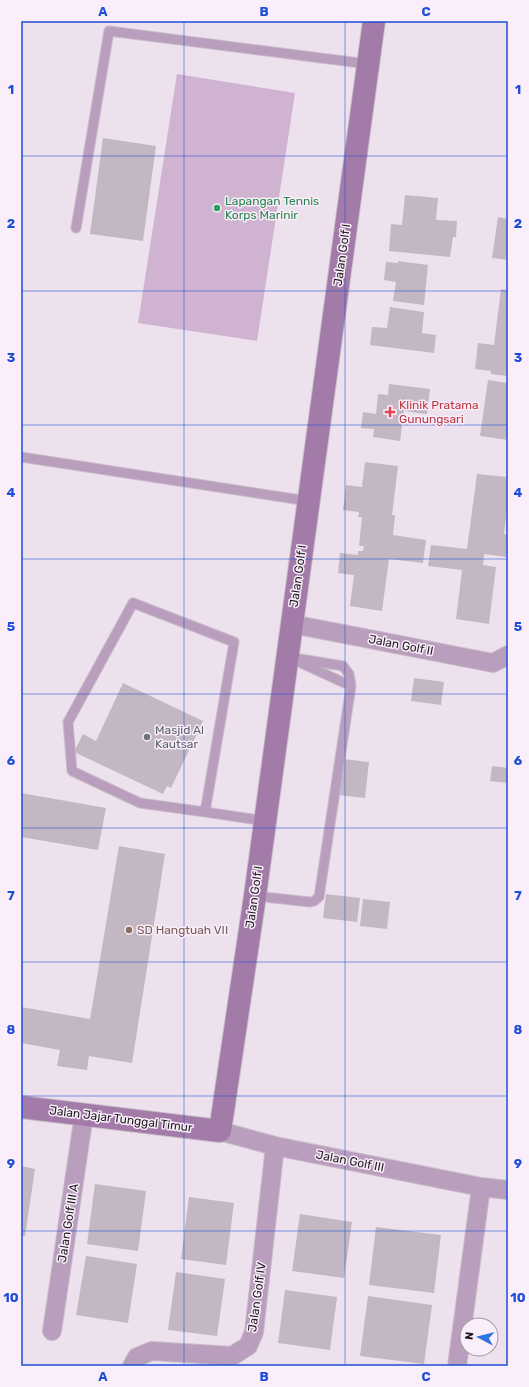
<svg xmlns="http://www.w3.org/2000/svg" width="529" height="1387" font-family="Rubik,sans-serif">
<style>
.pitch{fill:#d0b2d1}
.building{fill:#c3b7c3}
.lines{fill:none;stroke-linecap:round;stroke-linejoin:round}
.service-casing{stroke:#c8bdc9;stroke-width:11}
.minor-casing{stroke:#c8bdc9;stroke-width:20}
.secondary-casing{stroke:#c8bdc9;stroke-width:24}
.service{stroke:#ba9ebd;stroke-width:9}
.minor{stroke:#ba9ebd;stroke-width:18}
.secondary{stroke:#a37ba9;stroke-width:22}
.grid{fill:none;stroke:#1d4ed8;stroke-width:1;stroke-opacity:0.55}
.leisure-dot{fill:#2e9e5b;stroke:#fbeefb;stroke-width:1.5}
.health-dot{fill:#e0444e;stroke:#fbeefb;stroke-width:1.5}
.worship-dot{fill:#6b7280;stroke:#fbeefb;stroke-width:1.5}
.education-dot{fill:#8d6e63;stroke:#fbeefb;stroke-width:1.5}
.labels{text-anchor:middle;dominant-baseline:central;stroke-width:3;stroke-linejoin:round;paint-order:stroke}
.leisure-label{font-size:12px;fill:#27864d;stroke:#fbeefb;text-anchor:start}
.street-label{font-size:12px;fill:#1e191e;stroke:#fbeefb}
.health-label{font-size:12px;fill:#be3a42;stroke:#fbeefb;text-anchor:start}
.worship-label{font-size:12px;fill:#5b616d;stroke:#fbeefb;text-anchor:start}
.education-label{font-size:12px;fill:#785e54;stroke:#fbeefb;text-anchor:start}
.neatline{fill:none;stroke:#1d4ed8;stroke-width:1.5}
.grid-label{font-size:13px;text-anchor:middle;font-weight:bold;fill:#1d4ed8}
</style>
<rect width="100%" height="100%" fill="#ede1ee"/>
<path class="pitch" d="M177,74l118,19 -38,248 -119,-18z"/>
<path class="building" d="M103,138l53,8 -13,95 -53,-7z
M405,195l33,3 -2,22 21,1 -1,16h-3l-3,20 -61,-6 2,-27 11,1z
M498,217l10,2v41l-16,-2z
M398,261l30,4 -4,40 -31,-4 3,-19 -12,-2 2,-18 12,1z
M501,289l7,1v86l-17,-2v-3l-16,-2 3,-26 16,2z
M390,307l34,5 -2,21 14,2 -2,18 -64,-8 2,-18 15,1z
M488,380l20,3v57l-28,-4z
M389,384l41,5 -3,25 -23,-3 -4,30 -27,-4 1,-8 -13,-1 2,-16 13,2 2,-20 10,1z
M365,462l33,4 -6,49h3l-2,20 33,5 -3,23 -34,-4 -7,52 -32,-5 4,-31 -16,-2 2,-20 18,2v-4h5l1,-5h-5l3,-29h-4l1,-5 -16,-2 3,-25 16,2z
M477,474l31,3v25l-4,32 4,1 -2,22 -22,-3 -1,11 13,2 -7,57 -33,-5 6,-49 -34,-4 3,-21 36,4z
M414,678l30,4 -3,23 -30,-4z
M123,683l80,38 -32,67 -4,-2 -4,8 -89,-42 9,-18 13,7z
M343,759l26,3 -4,36 -27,-3z
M492,766l16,2v15l-18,-2z
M21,793l85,15 -8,42 -77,-13z
M119,846l46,8 -33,209 -43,-7 -2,14 -30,-4 3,-16 -39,-7v-36l69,12z
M326,894l34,4 -3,24 -34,-4z
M363,899l27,3 -3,27 -27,-3z
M21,1166l14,3 -10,67h-4z
M95,1184l51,7 -8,60 -51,-7z
M189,1197l45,6 -8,62 -45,-6z
M300,1214l52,8 -8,56 -52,-7z
M376,1227l65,8 -7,58 -65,-8z
M86,1256l51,8 -9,59 -52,-8z
M176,1272l49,7 -8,57 -49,-6z
M285,1290l52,7 -7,53 -52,-7z
M368,1296l64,9 -8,59 -64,-8z"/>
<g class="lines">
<defs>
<path id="service" d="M76,228l33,-197 259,33
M21,457l287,44
M299,662l52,24
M205,812l-65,-9 -68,-32 -4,-49 65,-119 101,39 -29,170 60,9
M255,896l55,6 4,-1 5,-4 32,-211 -2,-12 -6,-8 -55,-9"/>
<path id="minor" d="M292,624l201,39 15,-8
M220,1131l55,15 206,41 27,3
M52,1331l32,-217
M132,1366l5,-9 15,-6 80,5 16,-10 6,-14 21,-186
M457,1366l24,-179"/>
<path id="secondary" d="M21,1107l199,24 35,-235 119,-875"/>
</defs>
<use href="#service" class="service-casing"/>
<use href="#minor" class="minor-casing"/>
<use href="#secondary" class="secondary-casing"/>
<use href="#service" class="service"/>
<use href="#minor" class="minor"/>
<use href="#secondary" class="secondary"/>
</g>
<path class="grid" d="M184,21v1345M345,21v1345M21,156h487M21,291h487M21,425h487M21,559h487M21,694h487M21,828h487M21,962h487M21,1096h487M21,1231h487"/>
<circle class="leisure-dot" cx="217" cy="208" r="4"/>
<path class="health-dot" d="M388 406h4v4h4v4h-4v4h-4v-4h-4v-4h4z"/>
<circle class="worship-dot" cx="147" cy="737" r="4"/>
<circle class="education-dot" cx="129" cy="930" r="4"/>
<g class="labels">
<g class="leisure-label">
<text x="225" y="201">Lapangan Tennis<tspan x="225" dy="14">Korps Marinir</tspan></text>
</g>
<g class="street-label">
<text transform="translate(342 255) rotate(-82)">Jalan Golf I</text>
<text transform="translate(298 576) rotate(-82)">Jalan Golf I</text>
<text transform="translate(401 645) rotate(11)">Jalan Golf II</text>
<text transform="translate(254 897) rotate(-82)">Jalan Golf I</text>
<text transform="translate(121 1119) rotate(7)">Jalan Jajar Tunggal Timur</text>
<text transform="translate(350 1161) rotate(11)">Jalan Golf III</text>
<text transform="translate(68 1223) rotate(-81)">Jalan Golf III A</text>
<text transform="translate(257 1297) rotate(-82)">Jalan Golf IV</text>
</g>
<g class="health-label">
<text x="399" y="405">Klinik Pratama<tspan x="399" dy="14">Gunungsari</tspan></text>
</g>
<g class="worship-label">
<text x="155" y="730">Masjid Al<tspan x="155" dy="14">Kautsar</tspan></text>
</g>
<g class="education-label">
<text x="137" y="930">SD Hangtuah VII</text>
</g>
</g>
<rect width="529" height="1387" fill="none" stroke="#fbeefb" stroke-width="44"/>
<g transform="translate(479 1337) rotate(277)"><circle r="19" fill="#fbeefb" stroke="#a399a3"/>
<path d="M0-3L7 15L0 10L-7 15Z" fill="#3074e1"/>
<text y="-6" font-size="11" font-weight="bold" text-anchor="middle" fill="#1e191e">N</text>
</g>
<rect x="22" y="22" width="485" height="1343" class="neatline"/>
<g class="grid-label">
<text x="103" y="16">A</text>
<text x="264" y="16">B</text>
<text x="426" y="16">C</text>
<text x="11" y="94">1</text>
<text x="518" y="94">1</text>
<text x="11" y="228">2</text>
<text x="518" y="228">2</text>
<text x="11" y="362">3</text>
<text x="518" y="362">3</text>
<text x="11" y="497">4</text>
<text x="518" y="497">4</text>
<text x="11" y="631">5</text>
<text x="518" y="631">5</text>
<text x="11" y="765">6</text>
<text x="518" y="765">6</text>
<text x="11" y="900">7</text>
<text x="518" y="900">7</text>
<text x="11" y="1034">8</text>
<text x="518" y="1034">8</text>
<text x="11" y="1168">9</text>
<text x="518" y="1168">9</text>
<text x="11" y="1302">10</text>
<text x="518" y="1302">10</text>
<text x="103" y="1381">A</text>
<text x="264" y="1381">B</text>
<text x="426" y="1381">C</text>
</g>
</svg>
